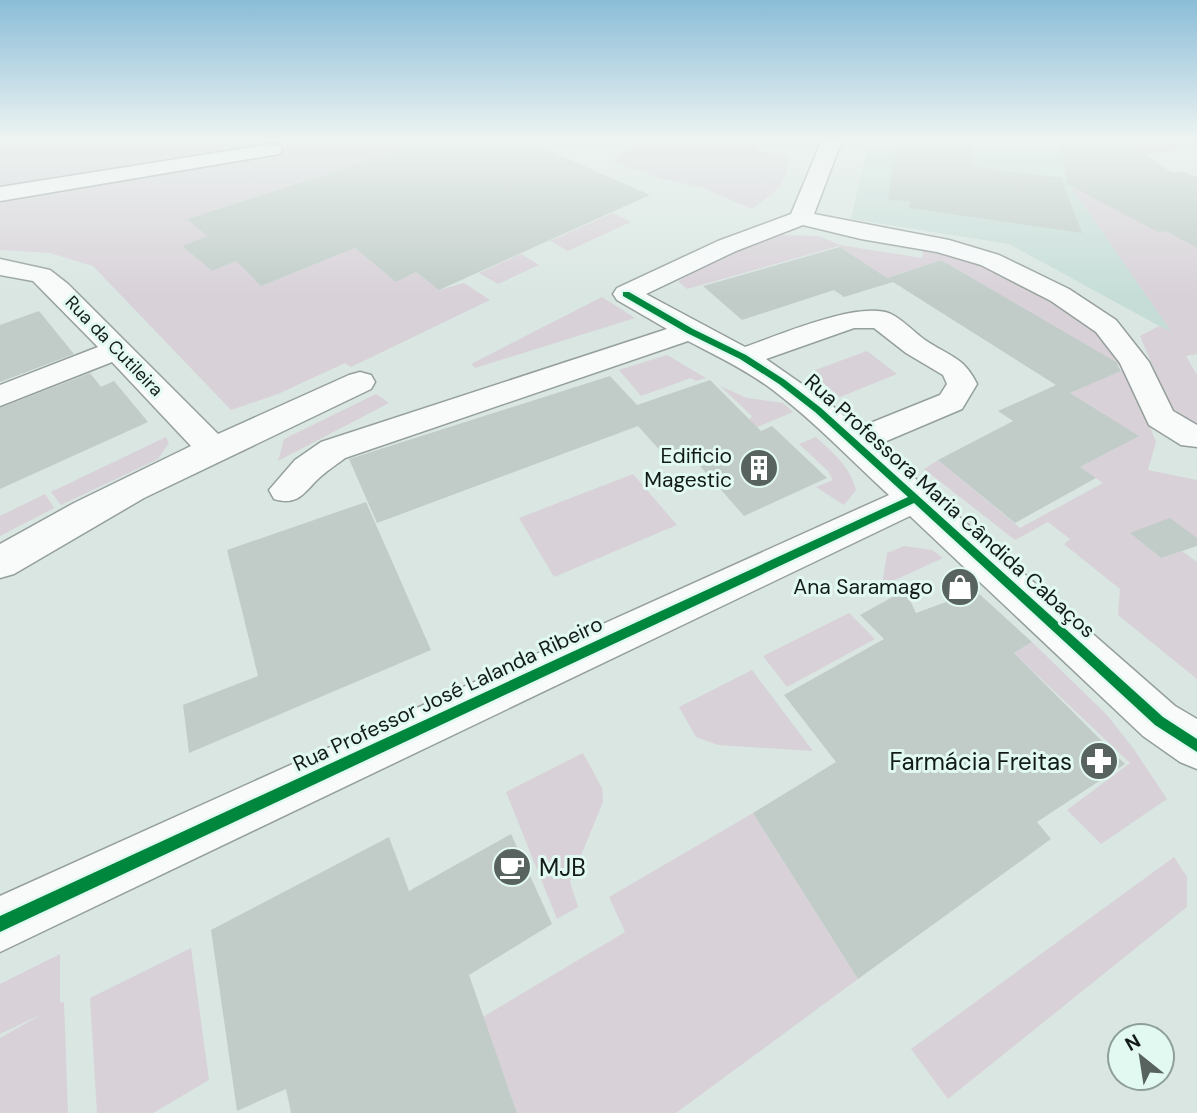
<svg xmlns="http://www.w3.org/2000/svg" width="1197" height="1113" font-family="'DM Sans',sans-serif">
<style>
.built{fill:#c6ddd7}
.green{fill:#d8d1d8}
.building{fill:#c1ccc8}
.lines{fill:none;stroke-linecap:round;stroke-linejoin:round}
.street-casing{stroke:#959f9c;stroke-width:3}
.street{fill:#f9fbfb;fill-rule:evenodd}
.cycleway-casing{stroke:#e2f9f2;stroke-width:5}
.cycleway{fill:#00873e;fill-rule:evenodd}
.labels{text-anchor:middle;dominant-baseline:central;stroke-width:6;stroke-linejoin:round;paint-order:stroke}
.far-street-label{font-size:18px;fill:#121b18;stroke:#e2f9f2}
.poi-label{font-size:21px;fill:#121b18;stroke:#e2f9f2;text-anchor:end}
.street-label{font-size:21px;fill:#121b18;stroke:#e2f9f2}
.near-poi-label{font-size:24px;fill:#121b18;stroke:#e2f9f2;text-anchor:end}
</style>
<rect width="100%" height="100%" fill="#d9e6e2"/>
<path class="built" d="M869,140h191l7,41 107,153 -165,-90 -158,-25z"/>
<path class="green" d="M0,140h246l11,3 6,-3h170l-245,79 19,17 -24,11 29,24 24,-10 25,25 94,-38 41,34 20,-10 23,18 25,-7 26,17 -139,67 -6,-4 -67,31 -47,16 -138,-144 -43,-13 -50,-3z
M643,140h119l-5,11 32,5c0,28 -16,37 -37,53l-51,-22 -36,-7 -53,-19z
M1125,140h72v6l-109,19 50,-15z
M1067,181l93,52 6,-2 31,17v106l-11,2 11,19v51l-20,-3 -37,-87 19,-10 12,5z
M613,213l18,9 -63,29 -18,-10z
M779,235l40,1 21,9 82,13 2,-10 37,8 34,15 93,53 23,23 12,21 -182,-108 -55,18 -47,-32 -152,43 -9,-8 73,-38z
M521,254l18,11 -41,19 -19,-11z
M602,297l33,21 -160,50 -4,-4z
M867,351l30,23 -57,23 -30,-25z
M667,355l39,23 -10,3 -5,-3 -50,18 -22,-26z
M1127,368l29,74 -8,28 49,10v58l-67,-5 31,25 21,-7 15,11v117l-79,-64 2,-26 -56,-45 6,-5 -22,-17 -33,18 -91,-71 14,-9 82,68 83,-45 -23,-16 58,-31 -68,-43z
M720,386l27,12 36,5 10,9 -36,15 -8,-7 3,-4z
M376,394l13,9 -111,58 6,-22z
M166,437l3,6 -11,16 -97,46 -10,-13z
M816,437c17,16 34,29 40,53l-12,15 -28,-18 17,-7 -5,-9 -29,-27z
M633,474l44,51 -123,52 -35,-59z
M45,494l9,14 -54,28v-20z
M904,546l28,4 11,8 -61,28 5,-33z
M849,613l26,26 -88,48 -24,-31z
M1032,642l75,73 26,33 34,51 -66,45 -34,-34 63,-47 -116,-110z
M752,670l61,81 -95,-6 -22,-8 -17,-30z
M583,753l19,35 1,14 -33,80 8,25 -21,12 -51,-127z
M753,813l105,166 -182,134h-159l-34,-96 142,-85 -16,-35z
M1174,857l13,20v30l-239,192 -37,-50z
M191,948l18,132 -56,33h-56l-7,-115z
M60,954v49l4,-1 4,111h-68v-75l44,-25 -44,21v-50z"/>
<path class="building" d="M433,140h92l125,55 -211,95 -23,-18 -20,10 -41,-34 -94,38 -25,-25 -24,10 -30,-25 25,-10 -20,-17z
M897,140h75v27l89,11 21,55 -173,-25 1,-7 -22,-1z
M1060,140h65l47,33 9,-2 16,6v71l-31,-17 -6,2 -93,-49z
M840,247l47,31 54,-18 175,102 5,9 -51,22 69,43 -59,31 16,11 -81,45 -77,-63 75,-39 -15,-10 58,-26 -163,-103 -49,15 -10,-7 -92,30 -39,-34z
M39,311l35,43 -74,28v-57z
M90,373l11,14 13,-6 34,41 -148,67v-81z
M610,376l27,29 73,-25 51,51 11,-5 55,52 -83,38 -52,-59 -19,8 -35,-39 -261,97 -28,-64z
M366,502l65,148 -242,103 -6,-48 75,-29 -31,-126z
M1170,518l27,20v8l-36,12 -31,-25z
M905,590l11,23 60,-22 56,51 -18,11 111,111 -88,58 14,17 -193,140 -105,-166 83,-51 -52,-67 100,-56 -24,-24z
M511,834l41,90 -83,51 48,138h-226l-5,-24 -49,22 -26,-181 178,-93 20,54z"/>
<g class="lines">
<defs>
<path id="street" d="M822,140h20l-28,74 135,26 50,15 70,34 47,31 33,42 24,49 24,14v22l-16,-2 -32,-20 -29,-62 -24,-31 -45,-31 -70,-36 -44,-13 -76,-13 -58,-14 -67,26 -90,43 99,53c32,-11 114,-47 146,-33 12,6 23,18 34,26 25,17 38,16 52,44l-15,25 -85,36 298,261 22,13v50l-17,-7 -37,-26 -233,-220 -910,436v-56l889,-401c-39,-36 -74,-73 -116,-105 -27,-20 -56,-34 -85,-49l-343,117c-9,7 -20,14 -28,22 -14,14 -20,26 -43,19l-5,-9 26,-30 26,-18 346,-113 -50,-29 -4,-6 4,-6 101,-47 73,-27zM854,328h20l32,25 37,22 4,9 -7,11 -82,33 -29,-25 -63,-44z
M272,144l7,2 3,4 -3,4 -279,47v-14z
M0,259l50,11 18,14 150,150 131,-59 11,-3 11,3 4,7 -4,7 -227,109 -130,76 -14,4v-34l74,-41 117,-57 -79,-84 -112,44v-21l98,-38 -65,-66 -33,-6z"/>
</defs>
<use href="#street" class="street-casing"/>
<use href="#street" class="street"/>
<defs>
<path id="cycleway" d="M623,292h6l64,37 53,26 39,25 36,28 342,309 34,22v13l-42,-27 -241,-222 -914,429v-16l908,-419 -93,-85 -36,-28 -39,-25 -53,-26 -64,-37z"/>
</defs>
<use href="#cycleway" class="cycleway-casing"/>
<use href="#cycleway" class="cycleway"/>
</g>
<linearGradient id="sky" x2="0" y2="1"><stop stop-color="#8bbdd8"/><stop offset="0.47" stop-color="#eef4f2"/><stop offset="1" stop-color="#eef4f2" stop-opacity="0"/></linearGradient>
<rect width="1197" height="296" fill="url(#sky)"/>
<defs>
<symbol id="building-disc" viewBox="-11 -11 22 22"><circle r="9.5" fill="#58625f" stroke="#e2f9f2"/><path d="M-4-6H4V6H1V3H-1V6H-4ZM-2.5-4.3h1.7v1.8h-1.7ZM.8-4.3h1.7v1.8H.8ZM-2.5-1h1.7V.8h-1.7ZM.8-1h1.7V.8H.8Z" fill="#fff"/></symbol>
<symbol id="shop-disc" viewBox="-11 -11 22 22"><circle r="9.5" fill="#58625f" stroke="#e2f9f2"/><path d="M-5-2.5h2.3a2.7 3.5 0 0 1 5.4 0H5L5.5 6h-11ZM-1.5-2.5h3a1.5 2.3 0 0 0-3 0Z" fill="#fff"/></symbol>
<symbol id="pharmacy-disc" viewBox="-11 -11 22 22"><circle r="9.5" fill="#58625f" stroke="#e2f9f2"/><path d="M-2-6h4v4h4v4h-4v4h-4v-4h-4v-4h4Z" fill="#fff"/></symbol>
<symbol id="cafe-disc" viewBox="-11 -11 22 22"><circle r="9.5" fill="#58625f" stroke="#e2f9f2"/><path d="M-5.5-4.5H6V0H3Q3 3.5 0 3.5H-2.5Q-5.5 3.5-5.5 0ZM3-3.2v2h1.7v-2ZM-6 4.5H4V6H-6Z" fill="#fff"/></symbol>
</defs>
<g fill-rule="evenodd">
<use href="#building-disc" x="737" y="446" width="44" height="44"/>
<use href="#shop-disc" x="938" y="565" width="44" height="44"/>
<use href="#pharmacy-disc" x="1077" y="739" width="44" height="44"/>
<use href="#cafe-disc" x="490" y="845" width="44" height="44"/>
</g>
<g class="labels">
<g class="far-street-label">
<text transform="translate(114 346) rotate(46)">Rua da Cutileira</text>
</g>
<g class="poi-label">
<text x="732" y="456">Edificio<tspan x="732" dy="24">Magestic</tspan></text>
<text x="933" y="587">Ana Saramago</text>
</g>
<g class="street-label">
<text transform="translate(950 506) rotate(42)">Rua Professora Maria Cândida Cabaços</text>
<text transform="translate(448 694) rotate(-25)">Rua Professor José Lalanda Ribeiro</text>
</g>
<g class="near-poi-label">
<text x="1072" y="761">Farmácia Freitas</text>
<text x="539" y="867" text-anchor="start">MJB</text>
</g>
</g>
<g transform="translate(1141 1057) rotate(330)"><circle r="33" fill="#e2f9f2" stroke="#8fa09b" stroke-width="2"/>
<path d="M0-5L12 26L0 18L-12 26Z" fill="#58625f"/>
<text y="-10" font-size="19" font-weight="bold" text-anchor="middle" fill="#121b18">N</text>
</g>
</svg>
